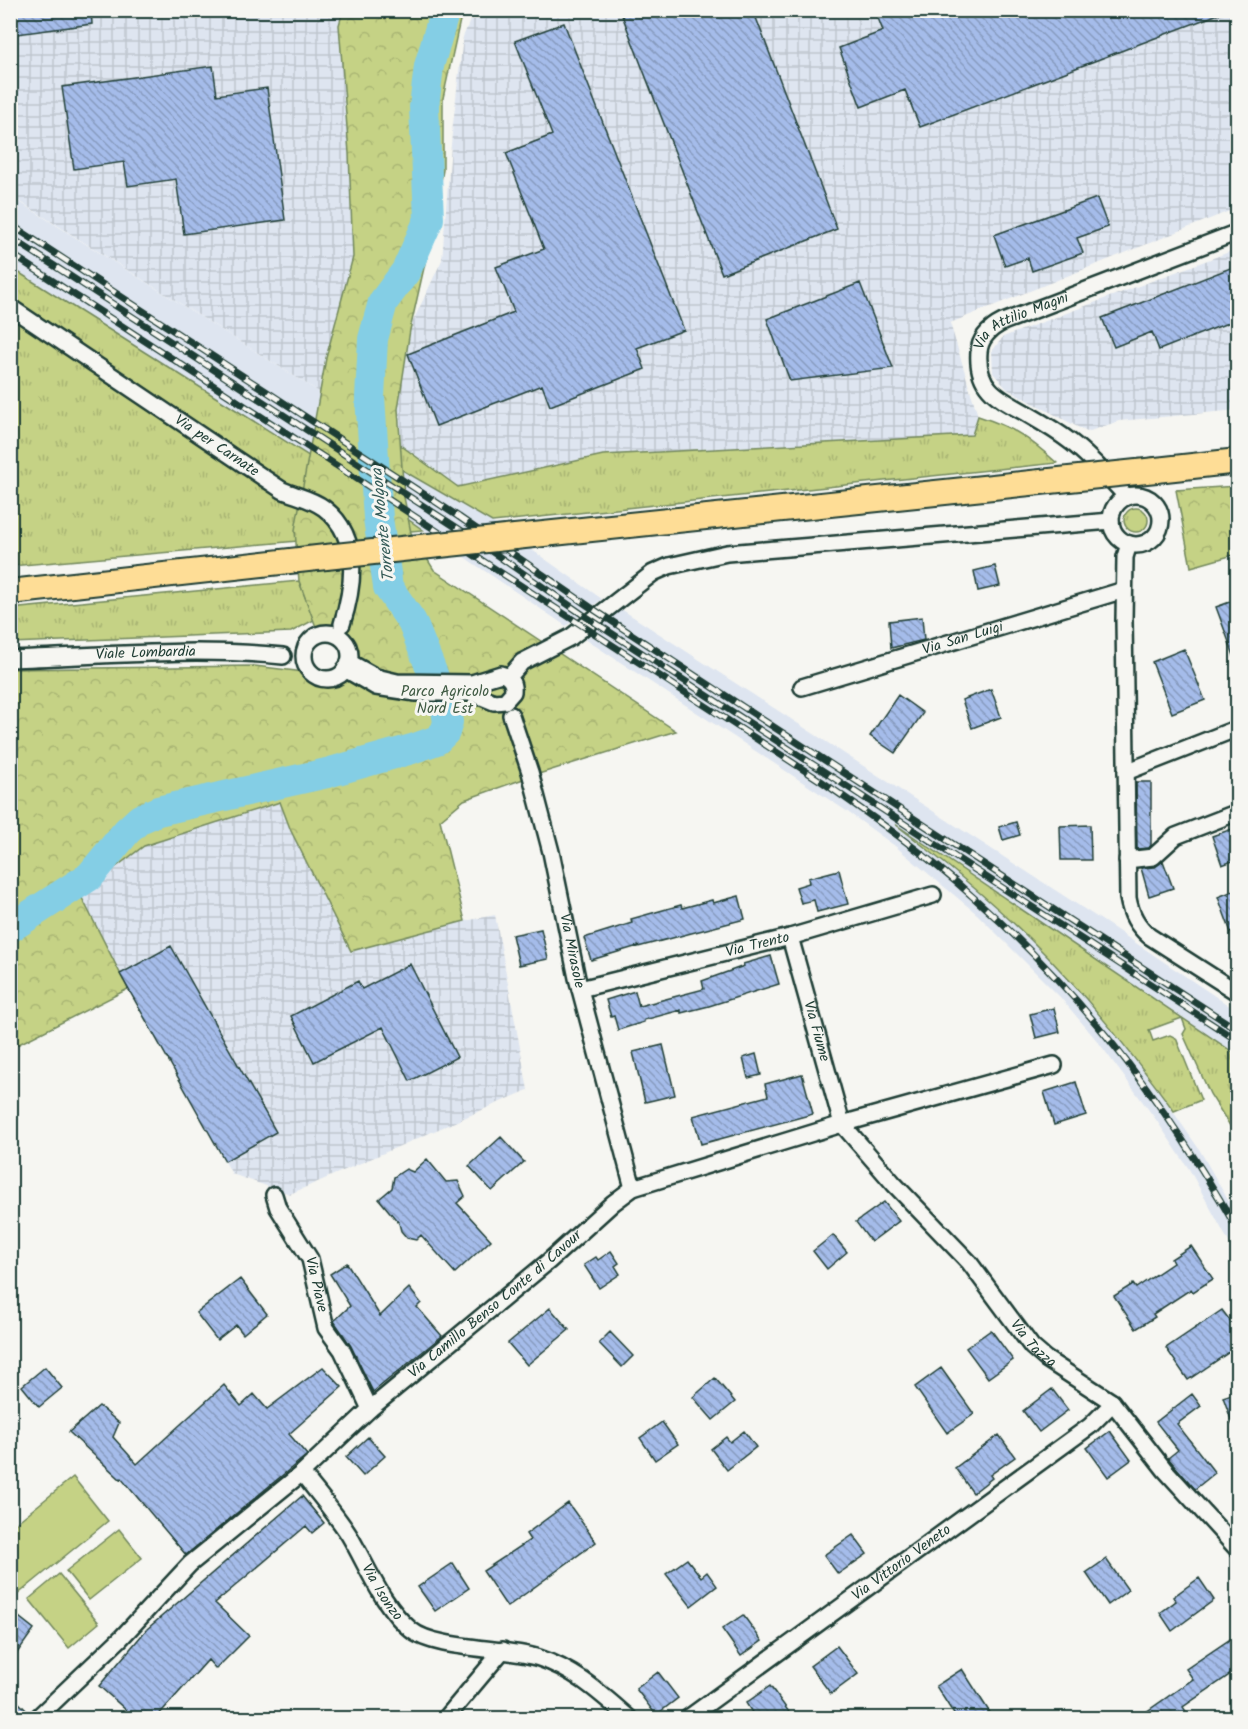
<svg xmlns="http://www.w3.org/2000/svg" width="1248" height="1729" font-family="Kalam,sans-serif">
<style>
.built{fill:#dee5f0}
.industrial{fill:url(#industrial-grid)}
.grass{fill:url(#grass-tufts);stroke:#72885c;stroke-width:1.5}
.park{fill:url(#park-crowns);stroke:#72885c;stroke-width:1.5}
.pitch{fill:#c5d285;stroke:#72885c;stroke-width:1.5}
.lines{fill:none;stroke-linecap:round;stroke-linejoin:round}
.river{stroke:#84cee5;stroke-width:30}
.building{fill:url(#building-back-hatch);stroke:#1f3d34;stroke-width:1.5}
.street-casing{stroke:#1f3d34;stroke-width:20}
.primary-casing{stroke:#1f3d34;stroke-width:28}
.street{stroke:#f6f6f2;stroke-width:15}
.primary{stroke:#fedd96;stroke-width:24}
.rail-casing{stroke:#1f3d34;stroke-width:7}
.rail{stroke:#f6f6f2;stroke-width:4.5;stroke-dasharray:14;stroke-linecap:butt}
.primary-bridge-casing{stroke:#1f3d34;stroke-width:28;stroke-linecap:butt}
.primary-bridge{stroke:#fedd96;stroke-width:24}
.labels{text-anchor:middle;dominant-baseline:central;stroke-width:6;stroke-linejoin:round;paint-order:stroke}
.street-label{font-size:15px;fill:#1f3d34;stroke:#f6f6f2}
.park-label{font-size:15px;fill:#405b44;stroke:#f6f6f2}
.water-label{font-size:16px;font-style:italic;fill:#335a57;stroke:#f6f6f2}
</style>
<defs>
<pattern id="industrial-grid" width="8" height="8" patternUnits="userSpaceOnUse" patternTransform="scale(1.5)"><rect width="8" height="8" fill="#dee5f0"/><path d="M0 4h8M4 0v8" fill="none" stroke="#bec5ce"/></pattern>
<pattern id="grass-tufts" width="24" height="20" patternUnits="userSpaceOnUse" patternTransform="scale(1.5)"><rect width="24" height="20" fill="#c5d285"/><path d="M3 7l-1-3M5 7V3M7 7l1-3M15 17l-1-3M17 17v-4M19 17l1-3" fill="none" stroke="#a9b573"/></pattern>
<pattern id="park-crowns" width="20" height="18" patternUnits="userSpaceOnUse" patternTransform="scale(1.5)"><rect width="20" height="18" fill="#c5d285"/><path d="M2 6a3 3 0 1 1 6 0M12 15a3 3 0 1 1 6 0" fill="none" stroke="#a9b573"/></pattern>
<pattern id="building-back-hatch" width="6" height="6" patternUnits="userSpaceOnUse" patternTransform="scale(1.5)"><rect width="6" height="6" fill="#a5bcea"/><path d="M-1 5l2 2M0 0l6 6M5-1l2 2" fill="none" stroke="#869abe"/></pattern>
</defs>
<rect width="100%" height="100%" fill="#f6f6f2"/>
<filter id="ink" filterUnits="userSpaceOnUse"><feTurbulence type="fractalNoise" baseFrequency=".0167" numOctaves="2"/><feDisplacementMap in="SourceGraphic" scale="12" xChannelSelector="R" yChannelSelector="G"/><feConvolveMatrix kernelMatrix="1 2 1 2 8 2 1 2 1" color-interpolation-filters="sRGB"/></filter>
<g filter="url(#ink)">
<path class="built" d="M10,196l314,199 38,95 -351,-223z
M397,467l95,55 110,77 -36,27 -167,-113z
M621,609l491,318 125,84v44l-329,-221 70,57 53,49 44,46 67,81 57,82 38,67v41l-48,-88 -32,-48 -58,-78 -39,-46 -83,-83 -82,-68 -50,-36 -260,-171z"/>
<path class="industrial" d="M10,11h402l-40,232 -48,152 -313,-199z
M474,11h763v197l-287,115 28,93 -5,19 -370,20 -145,32 -62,-45v-85l46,-97 10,-127 11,-96z
M1237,249v161l-118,11 -32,11 -80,-43 -14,-16 -1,-22 11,-14z
M280,802l11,29 60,120 114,-30 30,-6 33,175 -238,104 -58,-20 -112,-200 -40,-81 64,-47z"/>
<path class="grass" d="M10,267l389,246 24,17 -412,36z
M978,416c37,12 51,22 79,47l-565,59 -95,-55 -1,-25 62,45 145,-32 369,-20z
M1124 520a12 12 0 1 1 24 0a12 12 0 1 1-24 0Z
M299,581l15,39 -23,12 -280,11 -1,-34z
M895,824l342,231v82l-27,-43 -27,-60 3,-5 -4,-11 -33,12 4,11 17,-6 6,3 25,62 -27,11c-44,-60 -90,-119 -144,-172 -42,-41 -88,-79 -135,-115z"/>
<path class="park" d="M343,11h119l-19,87v72l-11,62 -22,98 -12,79 6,88 7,36 23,37 242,161 -147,46 -65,23 -24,20 25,101 -114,30 -60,-120 -11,-29 -136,44 -64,48 48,95 -117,59v-379l244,-3 41,5 36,9 9,-3 9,-9 4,-11 -2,-13 -5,-10 -12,-10 -19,3 -17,-46 -4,-51 31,-172 27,-101 -4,-104 -10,-128z
M1237,486v68l-46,13 -15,-77z"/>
<path class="pitch" d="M73,1477l35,44 -91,74 -6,-8v-60z
M119,1529l23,29 -53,42 -23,-29z
M59,1574l40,49 -30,25 -40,-49z"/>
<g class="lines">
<path class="river" d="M10,928l80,-52 37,-45 13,-12 18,-8 169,-38 85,-24 25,-9 8,-8 3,-10 -3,-18 -33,-82 -24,-35 -10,-69 -8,-121 3,-58 10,-37 23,-31 23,-52 -5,-112 5,-41 16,-56"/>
</g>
<path class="building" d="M10,10h81l1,14 -82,11z
M620,10h133l84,219 -115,45z
M875,10h349v2l-304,115 -15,-37 -44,17 -22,-59 44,-17z
M564,23l120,307 -47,18 8,21 -95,37 -8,-21 -106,41 -28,-72 106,-42 -18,-45 48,-18 -38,-96 46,-18 -37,-94z
M213,66l4,29 50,-7 18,132 -101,14 -8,-55 -48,7 -4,-24 -50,7 -12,-82z
M1097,198l11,29 -31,11 6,15 -51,18 -4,-13 -23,8 -11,-31z
M1238,265v54l-79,31 -7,-18 -38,15 -12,-29z
M860,283l33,85 -103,13 -23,-62z
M995,566l5,20 -22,5 -4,-20z
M1238,599v62h-2l-20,-54z
M922,617l2,23 -33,8 -2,-27z
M1184,649l21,51 -33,13 -20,-51z
M991,689l10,28 -29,11 -10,-28z
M898,695l25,18 -28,40 -25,-17z
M1136,782h15v63l-2,3 -12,1z
M1016,822l4,13 -17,5 -4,-13z
M1090,825l1,35h-30l-1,-34z
M1238,827v32l-16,6 -10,-29z
M1163,861l10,27 -24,8 -8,-28 14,-1z
M839,870l9,34 -31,8 -3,-12 -13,3 -5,-16 13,-4 -1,-5z
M1238,889v56l-2,1 -18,-49z
M739,896l6,23 -107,28v-1l-47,14 -7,-22 48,-15 -1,-4 50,-14 1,3 30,-8 1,3z
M541,929l7,30 -29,6 -7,-30z
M171,946l105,186 -51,29 -105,-187z
M771,956l8,28 -70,22 -28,7v-3l-37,10v2l-26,8 -4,-14 -3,1 -5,-17 29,-9 4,15 65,-17 -2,-8 42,-15 -1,-2z
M410,964l47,93 -47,24 -27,-54 -69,35 -23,-46 67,-35 4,8z
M1054,1008l6,24 -24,6 -6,-24z
M663,1045l12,50 -30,7 -12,-50z
M756,1054l5,21 -13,3 -5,-20z
M802,1074l11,40 -112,30 -8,-28 75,-20 -3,-12z
M1076,1082l10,33 -32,10 -10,-33z
M501,1137l23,25 -32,29 -23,-25z
M427,1159l19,23 12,-1 7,15 -8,7 34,37 -36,33 -34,-38 -5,5 -9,-2 -6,-7 -2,-8 -20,-24 13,-11 2,-11 12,-8 7,3z
M884,1202l15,19 -28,21 -15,-20z
M833,1235l14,17 -20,17 -14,-18z
M1191,1246l22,33 -20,13 -2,-3 -38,25 2,3 -19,12 -22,-33 19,-12 3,4 37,-25 -2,-4z
M611,1251l8,12 -4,3 5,8 -21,14 -15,-23 12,-8 2,3z
M347,1263l33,53 29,-28 12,15 -4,4 25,29 -69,56 -22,-46 -17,-25 16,-15 -20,-32z
M240,1279l27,35 -24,20 -7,-9 -19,15 -21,-27z
M550,1308l19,22 -42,35 -19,-22z
M1222,1310l16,21v15l-50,34 -22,-32z
M991,1330l22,30 -25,18 -22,-30z
M610,1332l23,24 -11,11 -23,-24z
M45,1367l17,21 -23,19 -17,-21z
M323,1367l19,20 -53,47 18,21 -121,100 -65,-77 -1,1 -51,-47 30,-26 20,17 -6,14 24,27 87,-79 17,21 13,-12 13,15z
M941,1368l33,46 -27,19 -32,-46z
M715,1378l20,24 -22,18 -20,-23z
M1052,1389l16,21 -29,22 -16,-21z
M1238,1392v41h-2l-13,-36z
M1192,1394l9,12 -24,18 38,49 -20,16 -27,-31 10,-8 -22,-28z
M662,1422l16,22 -23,16 -15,-22z
M744,1431l12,16 -29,23 -16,-21 15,-12 4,5z
M1110,1431l21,29 -23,17 -21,-29z
M999,1435l16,22 -25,18 2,3 -19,15 -18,-25z
M368,1437l17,19 -22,20 -17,-19z
M302,1496l22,27 -12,10 -6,-7 -91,77 34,33 -33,33 -8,-9 -53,59h-19l-37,-33 48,-57z
M568,1503l28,39 -89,65 -24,-36 47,-31 -4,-6z
M853,1535l14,19 -29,20 -14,-19z
M687,1559l14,18 6,-5 10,14 -26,20 -25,-32z
M1106,1559l22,31 -20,15 -22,-32z
M453,1563l16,25 -34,23 -17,-24z
M1199,1578l15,22 -42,31 -12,-18 16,-12 -3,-4z
M10,1610l24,19 -24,34z
M743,1615l19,26 -21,15 -19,-27z
M1238,1634v35l-55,38 8,12h-55l57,-40 -7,-10z
M837,1646l21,28 -27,20 -21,-28z
M962,1669l32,50h-37l-21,-33z
M658,1672l20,26 -22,17 -20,-26z
M770,1686l19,26 -9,7h-24l-10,-16z
M10,1694l18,18 -8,7h-10z"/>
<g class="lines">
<defs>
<g id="street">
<path id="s1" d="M10,307l272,183c14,6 30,9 42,18 37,28 30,78 18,116"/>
<circle cx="1136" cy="520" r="25"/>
<path id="s2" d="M1127,497c-18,-19 -35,-39 -56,-55 -13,-10 -28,-19 -42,-27 -28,-16 -53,-25 -50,-63 1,-15 12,-24 24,-30l235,-90"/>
<path d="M1129,544l-4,13 -1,63 4,278c3,17 9,27 21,38l89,57"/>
<circle cx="327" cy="656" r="23"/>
<path id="s3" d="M10,659c91,-3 183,-12 273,-3"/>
<path d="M345,669l31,18 40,6h56l22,9 11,-1 8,-9c1,-9 -3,-16 -12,-18l-29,9 -75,-1 -21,-5 -27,-15"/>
<path d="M509,677l13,-15 49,-25 82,-64 16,-7 58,-13 384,-32"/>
<path id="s4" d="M802,687l322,-97"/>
<path id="s5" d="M511,715l19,57 21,80 26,126 56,210"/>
<path d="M1126,772l112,-44"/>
<path d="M1127,860l26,-3 23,-21 62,-24"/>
<path id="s6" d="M790,937l52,187 52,60 75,78 63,85 14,12 66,43 53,68 73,80"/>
<path id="s7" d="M580,989l210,-52 143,-42"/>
<path id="s8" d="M274,1195l4,13 32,51 16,69 16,22 28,59"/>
<path id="s9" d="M302,1473c16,21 33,40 47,62 19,32 33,71 62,95 24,20 95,17 128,28 37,12 62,36 90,60"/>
<path id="s10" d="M37,1718l84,-80 69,-74 112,-91 68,-64 179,-148 64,-58 20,-15 209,-64 212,-59"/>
<path d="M446,1718l57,-68"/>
<path id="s11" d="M688,1718l402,-292 18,-18 4,-6"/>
</g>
<path id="primary" d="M1156,470l82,-9
M515,537l535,-56
M10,592l316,-35"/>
</defs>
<use href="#street" class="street-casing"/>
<use href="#primary" class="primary-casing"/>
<use href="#street" class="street"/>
<use href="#primary" class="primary"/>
<defs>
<path id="rail" d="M10,224l449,293 131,90 648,423
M10,237l452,294 120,83 656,427
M10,253l811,528c52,36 105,73 152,116 108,95 195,209 265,334"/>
</defs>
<use href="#rail" class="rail-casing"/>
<use href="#rail" class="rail"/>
<defs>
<path id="primary-bridge" d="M1050,481l106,-11
M326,557l189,-20"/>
</defs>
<use href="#primary-bridge" class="primary-bridge-casing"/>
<use href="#primary-bridge" class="primary-bridge"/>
</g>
</g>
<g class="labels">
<g class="street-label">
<text stroke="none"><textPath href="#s2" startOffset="272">Via Attilio Magni</textPath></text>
<text stroke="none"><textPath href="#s1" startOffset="249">Via per Carnate</textPath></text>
<text stroke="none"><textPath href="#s4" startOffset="168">Via San Luigi</textPath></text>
<text stroke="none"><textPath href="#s3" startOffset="136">Viale Lombardia</textPath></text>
<text stroke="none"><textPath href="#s7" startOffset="183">Via Trento</textPath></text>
<text stroke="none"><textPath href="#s5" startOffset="244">Via Mirasole</textPath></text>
<text stroke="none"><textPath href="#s6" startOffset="98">Via Fiume</textPath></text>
<text stroke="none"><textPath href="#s8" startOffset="100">Via Piave</textPath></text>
<text stroke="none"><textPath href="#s10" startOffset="618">Via Camillo Benso Conte di Cavour</textPath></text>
<text stroke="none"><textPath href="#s6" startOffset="486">Via Tazza</textPath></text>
<text stroke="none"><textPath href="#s11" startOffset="264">Via Vittorio Veneto</textPath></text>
<text stroke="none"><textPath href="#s9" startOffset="144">Via Isonzo</textPath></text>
</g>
<g class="park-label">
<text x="445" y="692">Parco Agricolo<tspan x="445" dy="17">Nord Est</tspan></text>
</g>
<g class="water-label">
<text transform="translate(383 525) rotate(-96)">Torrente Molgora</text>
</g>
</g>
<rect width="1248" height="1729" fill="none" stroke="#f6f6f2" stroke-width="36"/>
<rect x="18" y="18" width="1212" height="1693" fill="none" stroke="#1f3d34" stroke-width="2" filter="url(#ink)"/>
</svg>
